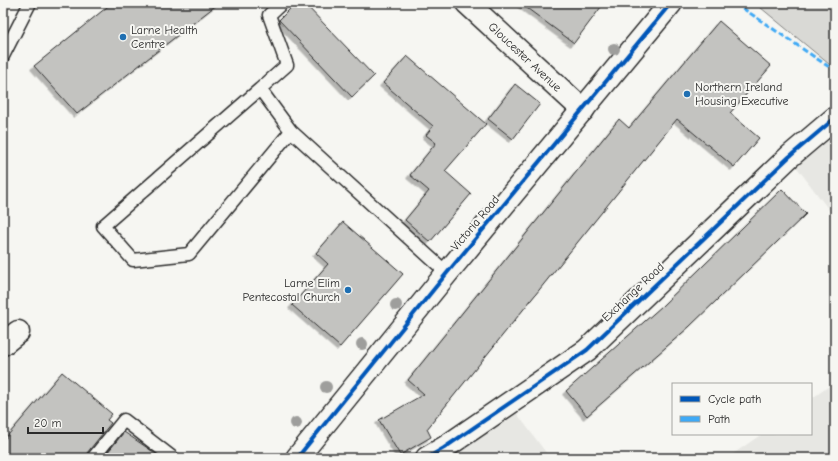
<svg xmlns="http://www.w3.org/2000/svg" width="838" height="461" font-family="'Comic Neue',sans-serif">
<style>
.built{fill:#e7e7e3}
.green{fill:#d9d9d5;stroke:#828280}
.building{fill:#c3c3c0;stroke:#2b2b2b;filter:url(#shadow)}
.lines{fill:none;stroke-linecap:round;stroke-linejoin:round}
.service-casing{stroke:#2b2b2b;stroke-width:15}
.minor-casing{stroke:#2b2b2b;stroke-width:25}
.tertiary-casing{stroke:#2b2b2b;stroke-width:25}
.service{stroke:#f6f6f2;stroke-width:12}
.minor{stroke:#f6f6f2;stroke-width:22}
.tertiary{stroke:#f6f6f2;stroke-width:22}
.quiet{stroke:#3fa9f5;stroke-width:3;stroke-dasharray:6 3;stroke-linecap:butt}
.cycleway-casing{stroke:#f6f6f2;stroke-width:6}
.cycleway{stroke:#0057b8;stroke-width:4}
.tree{fill:#9e9e9c}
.poi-dot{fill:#1f6fb2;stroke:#f6f6f2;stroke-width:1.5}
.labels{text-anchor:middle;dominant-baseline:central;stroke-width:4;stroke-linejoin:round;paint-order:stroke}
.poi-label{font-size:12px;fill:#2b2b2b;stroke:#f6f6f2;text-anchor:start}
.street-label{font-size:12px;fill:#2b2b2b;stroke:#f6f6f2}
</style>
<defs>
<filter id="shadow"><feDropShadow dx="-3.5" dy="3.5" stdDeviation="0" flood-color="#0004"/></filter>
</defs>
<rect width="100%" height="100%" fill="#f6f6f2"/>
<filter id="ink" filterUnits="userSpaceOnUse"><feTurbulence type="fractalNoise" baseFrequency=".025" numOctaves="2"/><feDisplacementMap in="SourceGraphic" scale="8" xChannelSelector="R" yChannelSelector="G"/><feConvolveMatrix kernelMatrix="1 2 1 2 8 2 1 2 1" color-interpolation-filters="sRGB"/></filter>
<g filter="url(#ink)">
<path class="built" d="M835,118v100l-46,-61z
M835,382v76h-108l35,-24h49v-35z
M509,403l41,55h-129z"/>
<path class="green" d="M755,3h80v66z"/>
<path class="building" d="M112,3h107l-142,111 -43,-48z
M296,3h8l70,73 -22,21 -73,-77z
M520,3h84l-30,40z
M719,21l52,45 -41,47 29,25 -25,29 -57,-48 -250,310 4,8 -31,18 -21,-35 45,-26 -16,-14 211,-261 10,9z
M407,56l79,68 -41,47 26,23 -41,48 -25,-22 24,-29 -19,-16 26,-32 -10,-8 7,-9 -50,-43z
M515,84l25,20 -27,35 -25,-20z
M782,189l24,25 -117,113 -102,89 -21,-25 96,-85z
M343,222l60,52 -63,73 -48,-42 36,-41 -12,-11z
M62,372l50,42 -5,6 4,3 -24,30 -1,5h-83v-17z
M124,432l31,21 6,5h-58z"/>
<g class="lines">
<defs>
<path id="service" d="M3,56l27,-53
M260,89l27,-24 -18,-50 13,-12
M291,131l-31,-42 -157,137 30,34 56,-6 102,-123 156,142
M93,458l31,-38 49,38"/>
<path id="minor" d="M467,3l116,107
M3,344l15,-12
M427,458l17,-10 143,-98 202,-193 46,-39"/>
<path id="tertiary" d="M297,458l150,-185 224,-270"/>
</defs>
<use href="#service" class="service-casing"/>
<use href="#minor" class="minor-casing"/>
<use href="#tertiary" class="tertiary-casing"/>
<use href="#service" class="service"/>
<use href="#minor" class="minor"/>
<use href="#tertiary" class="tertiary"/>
<path class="quiet" d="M735,3l100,68"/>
<defs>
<path id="cycleway" d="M297,458l150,-185 224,-270
M427,458l17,-10 143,-98 202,-193 46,-39"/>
</defs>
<use href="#cycleway" class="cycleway-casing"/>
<use href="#cycleway" class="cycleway"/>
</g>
<g class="tree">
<circle cx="614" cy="49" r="6"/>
<circle cx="396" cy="305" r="6"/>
<circle cx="362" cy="344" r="6"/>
<circle cx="326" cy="387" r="6"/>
<circle cx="296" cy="423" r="6"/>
</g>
</g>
<g class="poi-dot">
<circle cx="123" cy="37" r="4"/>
<circle cx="687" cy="94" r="4"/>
<circle cx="348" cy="290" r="4"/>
</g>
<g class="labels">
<g class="poi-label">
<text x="131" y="30">Larne Health<tspan x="131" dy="14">Centre</tspan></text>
<text x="695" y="87">Northern Ireland<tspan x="695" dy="14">Housing Executive</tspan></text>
<text x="340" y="283" text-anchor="end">Larne Elim<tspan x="340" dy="14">Pentecostal Church</tspan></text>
</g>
<g class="street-label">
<text transform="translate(525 57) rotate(43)">Gloucester Avenue</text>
<text transform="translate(475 223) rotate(-50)">Victoria Road</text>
<text transform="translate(633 292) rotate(-43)">Exchange Road</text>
</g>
</g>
<rect width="838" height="461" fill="none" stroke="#f6f6f2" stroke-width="16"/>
<rect x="8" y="8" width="822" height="445" fill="none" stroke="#2b2b2b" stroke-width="1.5" filter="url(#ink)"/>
<rect x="672" y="383" width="140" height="52" fill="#f6f6f2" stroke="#a5a5a2"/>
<rect x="680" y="396" width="20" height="6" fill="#0057b8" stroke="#a5a5a2"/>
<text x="708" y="403" font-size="12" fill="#2b2b2b">Cycle path</text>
<rect x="680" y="416" width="20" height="6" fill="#3fa9f5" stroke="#a5a5a2"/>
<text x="708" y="423" font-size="12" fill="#2b2b2b">Path</text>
<path d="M28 427v6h75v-6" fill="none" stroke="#2b2b2b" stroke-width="2"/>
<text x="34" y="427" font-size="12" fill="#2b2b2b" stroke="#f6f6f2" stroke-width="3" paint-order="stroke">20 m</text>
</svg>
